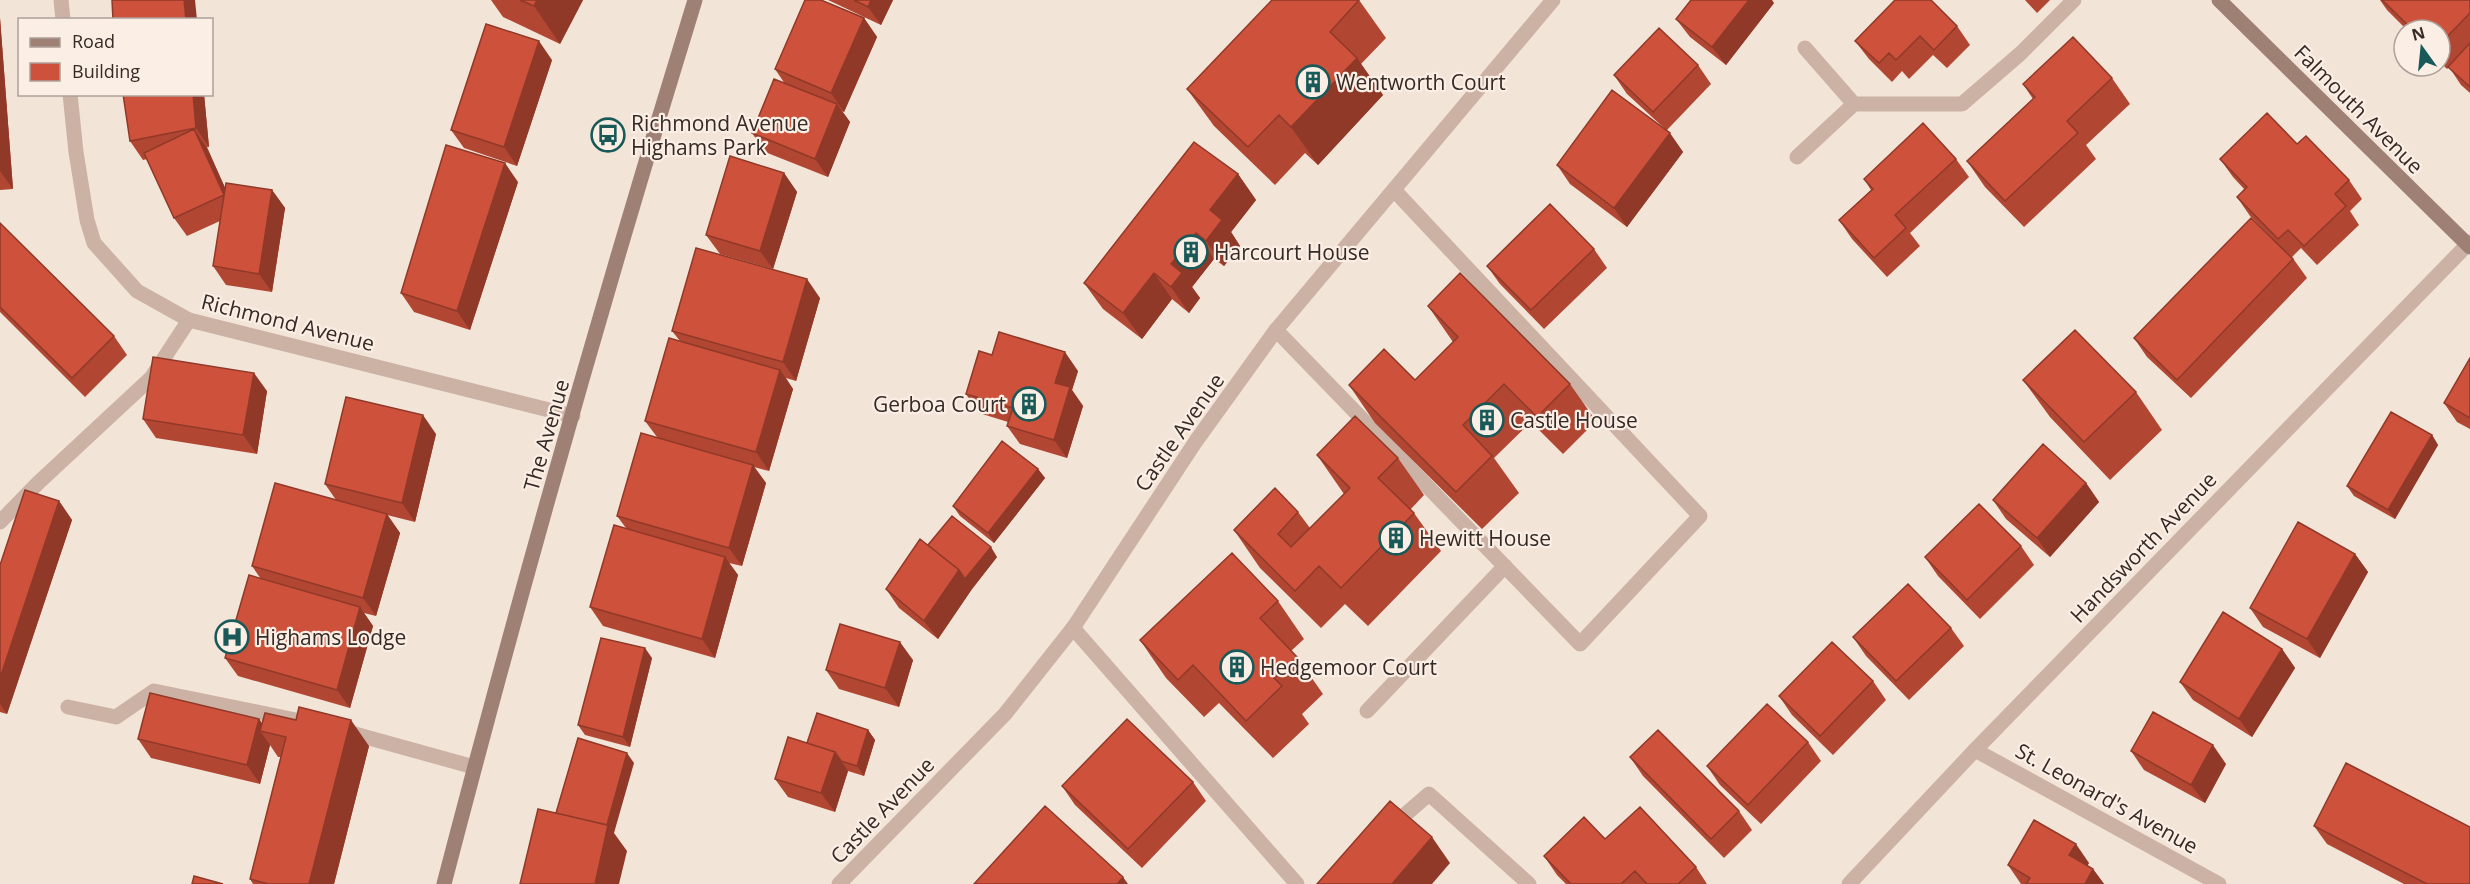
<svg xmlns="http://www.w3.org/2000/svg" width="2470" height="884" font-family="'Open Sans',sans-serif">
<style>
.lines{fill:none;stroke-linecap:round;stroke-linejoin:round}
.lane{stroke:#ccb2a4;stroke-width:15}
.street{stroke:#ccb2a4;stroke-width:15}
.secondary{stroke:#9f8075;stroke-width:15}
.wall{fill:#b14633}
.shaded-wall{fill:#903929}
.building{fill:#ce513b;stroke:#903929;stroke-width:1.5}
.labels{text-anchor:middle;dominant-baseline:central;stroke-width:4.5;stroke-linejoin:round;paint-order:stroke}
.poi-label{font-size:21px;fill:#362a26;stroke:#faeee5;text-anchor:start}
.street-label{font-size:21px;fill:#362a26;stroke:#faeee5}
</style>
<rect width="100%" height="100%" fill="#f3e4d8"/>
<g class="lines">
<path class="lane" d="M1276,330l304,314 120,-128 -306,-326
M0,522l38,-39 113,-105 38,-58
M1073,628l224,256
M68,707l48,10 38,-26 161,33
M1367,711l138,-145
M344,731l130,36
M1392,826l37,-32 100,90"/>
<path class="street" d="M61,0l2,20
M1805,48l49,56
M70,94l6,58 11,68 7,23 43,48 52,29 384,96
M1797,157l57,-53h108l59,-51 53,-53
M1975,750l244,134
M839,884l166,-170 68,-86 123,-187 80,-111 277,-330
M1849,884l126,-134 495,-508"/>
<path class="secondary" d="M2219,0l251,247
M444,884c77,-296 161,-592 251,-884"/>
</g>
<path class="wall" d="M491,0h92l-23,44 -57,-27z
M828,0h65l-12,25z
M1359,0l27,38 -25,26 22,31 -65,70 -13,-12 -30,32 -61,-59 -27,-37z
M2025,0h25l-13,13z
M2380,0h90v93l-9,-8 -12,-18 -2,2 -7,-7v-32h-33l-20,-20z
M1774,3l-48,62 -36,-28 -14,-18z
M0,18l13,171 -13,1z
M864,18l13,19 -33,75 -2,-1 8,11 -22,55 -63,-25 -13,-19 33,-49 -10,-15z
M1957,26l13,19 -23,23 -14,-13 -24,24 -7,-8 -10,11 -23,-23 -14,-18z
M552,60l-35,106 -53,-18 -13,-18z
M1698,65l13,19 -44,46 16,22 -56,75 -57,-43 -13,-19 107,-37 -37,-34 -13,-19z
M2112,78l18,26 -44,41 10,14 -72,68 -39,-40 -18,-26 66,-62 -10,-15z
M204,94l5,53h-2l18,41 47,2 13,18 -13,84 -46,-7 -13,-19 7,-45 -33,15 -13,-18 -27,-59 -4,1 -13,-19z
M2297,144l52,36 13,19 -12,12 9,14 -42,40 -16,-17 -9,9 15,21 -116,120 -44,-41 -13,-19 138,-100 -22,-22 -13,-19 8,-7 -12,-13 -13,-18z
M1956,159l13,18 -59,56 10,13 -33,31 -35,-38 -13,-19 32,-30 -7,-11z
M784,173l13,19 -24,77 -53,-15 -14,-19z
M1238,174l18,26 -25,32 9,14 -16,20 -10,-7 -22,28 8,11 -11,15 -17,-14 -30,40 -39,-30 -19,-26z
M518,182l-48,148 -56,-18 -13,-19z
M0,223l114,113 13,19 -42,42 -85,-85z
M1594,249l13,19 -63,61 -44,-45 -13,-18z
M820,298l-24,83 -10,-3 7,11 -24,82 -15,-4 12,16 -24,83 -13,-3 9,12 -23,83 -112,-32 -13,-19 36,-79 -9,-12 40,-79 -12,-16 35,-80 -8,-10z
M1428,306l142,78 26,37 -33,33 -32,-32 -37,36 25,35 -37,36 -107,-106 -26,-38 66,-5 38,-38z
M992,355l86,16 -6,19 11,16 -16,52 -47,-14 -13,-18 1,-4 -29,-9 -13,-19z
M2470,358v71l-13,-7 -13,-19z
M2023,380l113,12 26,38 -52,50 -60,-63z
M267,391l-10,63 -101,-16 -13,-19z
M436,434l-21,88 -28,-7 13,18 -24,83 -12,-3 9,13 -23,82 -112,-32 -13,-18 36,-79 -9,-13 84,-66 -11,-16z
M2432,435l6,10 -43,74 -41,-23 -7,-10z
M1317,455l81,3 26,37 -14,15 4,3 27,38 -73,75 -23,-22 -24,24 -61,-60 -26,-38 64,-18 12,16 34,-34z
M1038,469l7,9 -51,65 -34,-27 -7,-10z
M2086,483l13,19 -49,55 -44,-38 -13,-19z
M59,501l13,19 -65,194 -7,-2v-147z
M928,545l69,12 -25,32 -34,50 -39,-31 -13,-19z
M2021,546l13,19 -54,54 -42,-43 -13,-19z
M2355,554l13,18 -48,86 -57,-31 -13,-19z
M1278,601l26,38 -13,12 6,6 26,37 -21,20 7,10 -36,34 -54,-55 -15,14 -38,-39 -26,-38z
M1951,628l13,18 -55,54 -43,-44 -13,-19z
M2282,649l13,19 -43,69 -59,-37 -13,-18z
M652,658l-22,89 -45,-12 -7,-10z
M913,660l-14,47 -60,-18 -13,-19z
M1873,681l13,19 -53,55 -41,-40 -13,-19z
M259,719l3,5 107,22 -35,138h-81l-3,-5 31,-122h-3l-8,-12 -10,39 -109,-26 -13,-19z
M868,730l7,10 -11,36 -16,-5 -13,41 -47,-15 -13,-18 32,-36z
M1808,742l13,19 -60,63 -41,-39 -13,-19z
M2131,751l95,13 -21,39 -61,-33z
M1630,757l109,54 13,19 -28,28 -81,-82z
M1193,782l13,19 -64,67 -67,-63 -13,-19z
M2314,826l156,58h-66l-77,-40z
M1605,839l91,28 11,17h-141l-9,-9 -13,-19z
M2089,863l-2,2 6,4 11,15h-83l-13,-19z"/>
<path class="shaded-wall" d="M184,0h11l2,20h-11z
M537,0h46l-23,44 -26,-38z
M871,0h22l-12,25 -13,-18z
M1749,0h23l2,3 -48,62 -14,-18z
M0,18l13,171 -13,-18z
M864,18l13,19 -33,75 -13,-19z
M539,41l13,19 -35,106 -13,-19z
M1357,58l26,37 -65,70 -27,-38z
M193,94h11l5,53 -13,-19z
M837,104l13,18 -22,55 -13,-18z
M194,129l13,19 30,66 -13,-19z
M1670,133l13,19 -56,75 -13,-19z
M505,163l13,19 -48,148 -13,-19z
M784,173l13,19 -24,77 -13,-18z
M1238,174l18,26 -25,32 9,14 -16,20 -18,-25 4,-31z
M272,190l13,18 -13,84 -13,-18z
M1196,233l18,26 -22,28 8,11 -11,15 -18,-26v-23z
M1154,273l18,26 -30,40 -19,-26z
M807,279l13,19 -24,83 -13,-19z
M1065,352l13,19 -6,19 11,16 -16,52 -13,-18 1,-57z
M780,370l13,19 -24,82 -13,-19z
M254,373l13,18 -10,63 -14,-19z
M423,415l13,19 -21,88 -13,-19z
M2432,435l6,10 -43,74 -7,-9z
M753,465l13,18 -24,83 -13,-18z
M1038,469l7,9 -51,65 -6,-10z
M2086,483l13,19 -49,55 -13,-19z
M59,501l13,19 -65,194 -7,-10v-26z
M387,514l13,19 -24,83 -13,-18z
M991,547l6,10 -25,32 -34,50 -14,-18 35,-51z
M2355,554l13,18 -48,86 -13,-19z
M725,557l13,18 -23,83 -13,-19z
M360,607l13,19 -23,82 -13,-18z
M900,642l13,18 -14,47 -14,-19z
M645,648l7,10 -22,89 -7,-10z
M2282,649l13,19 -43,69 -13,-18z
M259,719l10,14 -9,-2 10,14 -10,39 -13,-19z
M351,720l18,26 -35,138h-25z
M868,730l7,10 -11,36 -7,-10z
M2213,745l13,19 -21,39 -14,-18z
M835,752l13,19 -13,41 -14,-19z
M627,753l7,10 -20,70 13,18 -8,33h-24l10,-54z
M1432,837l18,26 -18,21h-40z
M2076,844l13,19 -6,11 -14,-19z
M2093,869l11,15h-19z
M1123,877l5,7h-11z"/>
<path class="building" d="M112,0h72l2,20h-73z
M520,0h17l-3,6z
M805,0h16l43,18 -33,75 -56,-24z
M854,0h17l-3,7z
M1272,0h87l-29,32 27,26 -66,69 -12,-12 -31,32 -61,-58z
M1691,0h58l-37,47 -36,-28z
M1895,0h36l26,26 -23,24 -14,-14 -24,24 -7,-7 -10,10 -24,-22z
M2382,0h88v13l-30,31v-14h-27z
M486,24l53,17 -35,106 -53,-17z
M1659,28l39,37 -45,47 -39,-37z
M2073,37l39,41 -45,43 11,12 -73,68 -38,-40 68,-64 -12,-13z
M2470,43v44l-22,-20z
M774,79l63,25 -22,55 -63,-26z
M1612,90l58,43 -56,75 -57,-43z
M123,94h70l3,34 -66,13z
M2267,113l30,31 9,-8 43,44 -14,14 11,12 -42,40 -16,-16 -10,9 -41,-42 10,-10 -27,-28z
M1923,123l33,36 -61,56 11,13 -32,30 -35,-38 34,-31 -9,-10z
M194,129l30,66 -50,23 -30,-65z
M1194,142l44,32 -28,36 12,10 -16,21 -10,-8 -25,31 11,9 -11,14 -17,-14 -31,40 -39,-30z
M446,145l59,18 -48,148 -56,-18z
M730,156l54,17 -24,78 -54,-16z
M226,183l46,7 -13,84 -46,-8z
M1550,204l44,45 -63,61 -44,-44z
M2251,218l42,41 -116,121 -43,-42z
M0,223l114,113 -42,42 -72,-71z
M696,248l111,31 -24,83 -111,-31z
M1460,273l110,111 -33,33 -33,-33 -41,41 29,31 -36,36 -107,-107 35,-36 31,31 43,-43 -30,-31z
M2075,330l61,62 -52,50 -61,-62z
M999,332l66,20 -10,31 15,4 -16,53 -47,-14 6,-18 -47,-14 13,-43 13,4z
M669,338l111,32 -24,82 -111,-31z
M153,357l101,16 -11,62 -100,-16z
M2470,358v60l-26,-15z
M346,397l77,18 -21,88 -77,-19z
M2391,412l41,23 -44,75 -41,-24z
M1355,416l43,42 -20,20 36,35 -73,75 -22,-22 -24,25 -61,-61 41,-42 23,24 -20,22 13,13 59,-59 -33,-33z
M641,433l112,32 -24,83 -112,-32z
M1002,441l36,28 -50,64 -35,-27z
M2043,444l43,39 -49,55 -44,-38z
M275,483l112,31 -24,84 -111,-32z
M25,490l34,11 -59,177v-113z
M1979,504l42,42 -54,54 -42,-43z
M952,516l39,31 -26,32 -6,-9 -31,-25z
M2298,522l57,32 -48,85 -57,-31z
M614,525l111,32 -23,82 -112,-32z
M920,539l39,31 -35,51 -38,-32z
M1232,553l46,48 -18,17 37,39 -23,21 8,8 -36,35 -53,-56 -15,15 -38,-40z
M249,575l111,32 -23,83 -112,-32z
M1908,584l43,44 -55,53 -43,-44z
M2223,612l59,37 -43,70 -59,-37z
M840,624l60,18 -15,46 -59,-18z
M601,638l44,10 -22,89 -45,-12z
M1832,642l41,39 -53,55 -41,-40z
M150,693l109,26 -12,46 -109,-26z
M1767,704l41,38 -60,63 -41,-39z
M299,707l52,13 -42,164h-41l-18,-5 36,-142 -26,-6 5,-18 31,7z
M2153,712l60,33 -22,40 -60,-34z
M817,713l51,17 -11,36 -16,-5 -6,-9 -28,-9z
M1127,719l66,63 -65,67 -66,-63z
M1658,730l81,81 -28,28 -81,-82z
M788,737l47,15 -14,41 -46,-14z
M578,738l49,15 -20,72 -51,-12z
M2346,763l124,64v57h-43l-113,-58z
M1390,801l42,36 -40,47h-75z
M1045,806l78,71 -6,7h-143z
M1640,807l56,60 -18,17h-31l-12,-13 -14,13h-50l-27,-28 40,-39 21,22z
M538,809l70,16 -13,59h-75z
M2034,820l42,24 -7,11 24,14 -8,15h-59l4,-6 -22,-13z
M194,876l29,8h-31z"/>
<defs>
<symbol id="building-ring" viewBox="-11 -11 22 22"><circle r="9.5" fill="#faeee5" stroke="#195a59" stroke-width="1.5"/><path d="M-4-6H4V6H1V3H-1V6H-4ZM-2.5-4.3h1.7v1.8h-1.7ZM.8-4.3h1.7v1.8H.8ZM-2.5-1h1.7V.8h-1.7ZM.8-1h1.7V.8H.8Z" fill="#195a59"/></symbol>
<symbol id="bus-ring" viewBox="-11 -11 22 22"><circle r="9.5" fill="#faeee5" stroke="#195a59" stroke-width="1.5"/><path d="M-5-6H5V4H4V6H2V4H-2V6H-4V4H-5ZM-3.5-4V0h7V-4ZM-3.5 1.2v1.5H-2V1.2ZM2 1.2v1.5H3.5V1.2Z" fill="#195a59"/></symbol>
<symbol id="hospital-ring" viewBox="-11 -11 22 22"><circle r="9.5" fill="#faeee5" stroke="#195a59" stroke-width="1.5"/><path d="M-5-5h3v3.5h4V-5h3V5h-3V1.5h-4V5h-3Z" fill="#195a59"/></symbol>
</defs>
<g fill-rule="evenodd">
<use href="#building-ring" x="1294" y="63" width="38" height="38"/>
<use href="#bus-ring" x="589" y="116" width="38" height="38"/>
<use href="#building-ring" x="1172" y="233" width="38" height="38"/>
<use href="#building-ring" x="1010" y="385" width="38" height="38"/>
<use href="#building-ring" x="1468" y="401" width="38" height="38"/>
<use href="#building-ring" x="1377" y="519" width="38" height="38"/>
<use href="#hospital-ring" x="213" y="618" width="38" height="38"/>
<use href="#building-ring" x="1218" y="648" width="38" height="38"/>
</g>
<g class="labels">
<g class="poi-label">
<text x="1336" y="82">Wentworth Court</text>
<text x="631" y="123">Richmond Avenue<tspan x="631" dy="24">Highams Park</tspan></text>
<text x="1214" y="252">Harcourt House</text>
<text x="1006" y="404" text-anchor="end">Gerboa Court</text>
<text x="1510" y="420">Castle House</text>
<text x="1419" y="538">Hewitt House</text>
<text x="255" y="637">Highams Lodge</text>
<text x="1260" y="667">Hedgemoor Court</text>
</g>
<g class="street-label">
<text transform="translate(2359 109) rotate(45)">Falmouth Avenue</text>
<text transform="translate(288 322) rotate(14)">Richmond Avenue</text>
<text transform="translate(1179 432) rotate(-55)">Castle Avenue</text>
<text transform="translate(546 435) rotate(-74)">The Avenue</text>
<text transform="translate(2143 547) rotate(-46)">Handsworth Avenue</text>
<text transform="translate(2107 798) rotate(29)">St. Leonard's Avenue</text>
<text transform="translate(882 810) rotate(-46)">Castle Avenue</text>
</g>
</g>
<rect x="18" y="18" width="195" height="78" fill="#faeee5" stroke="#aca099" stroke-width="1.5"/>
<rect x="30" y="38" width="30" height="9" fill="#9f8075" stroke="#aca099" stroke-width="1.5"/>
<text x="72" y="48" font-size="18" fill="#362a26">Road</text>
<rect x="30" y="63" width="30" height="18" fill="#ce513b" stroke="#aca099" stroke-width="1.5"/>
<text x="72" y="78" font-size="18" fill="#362a26">Building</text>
<g transform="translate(2422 48) rotate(345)"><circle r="28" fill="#faeee5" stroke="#aca099" stroke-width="1.5"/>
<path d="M0-4.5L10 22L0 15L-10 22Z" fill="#195a59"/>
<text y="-9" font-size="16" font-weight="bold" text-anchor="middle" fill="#362a26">N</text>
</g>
</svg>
